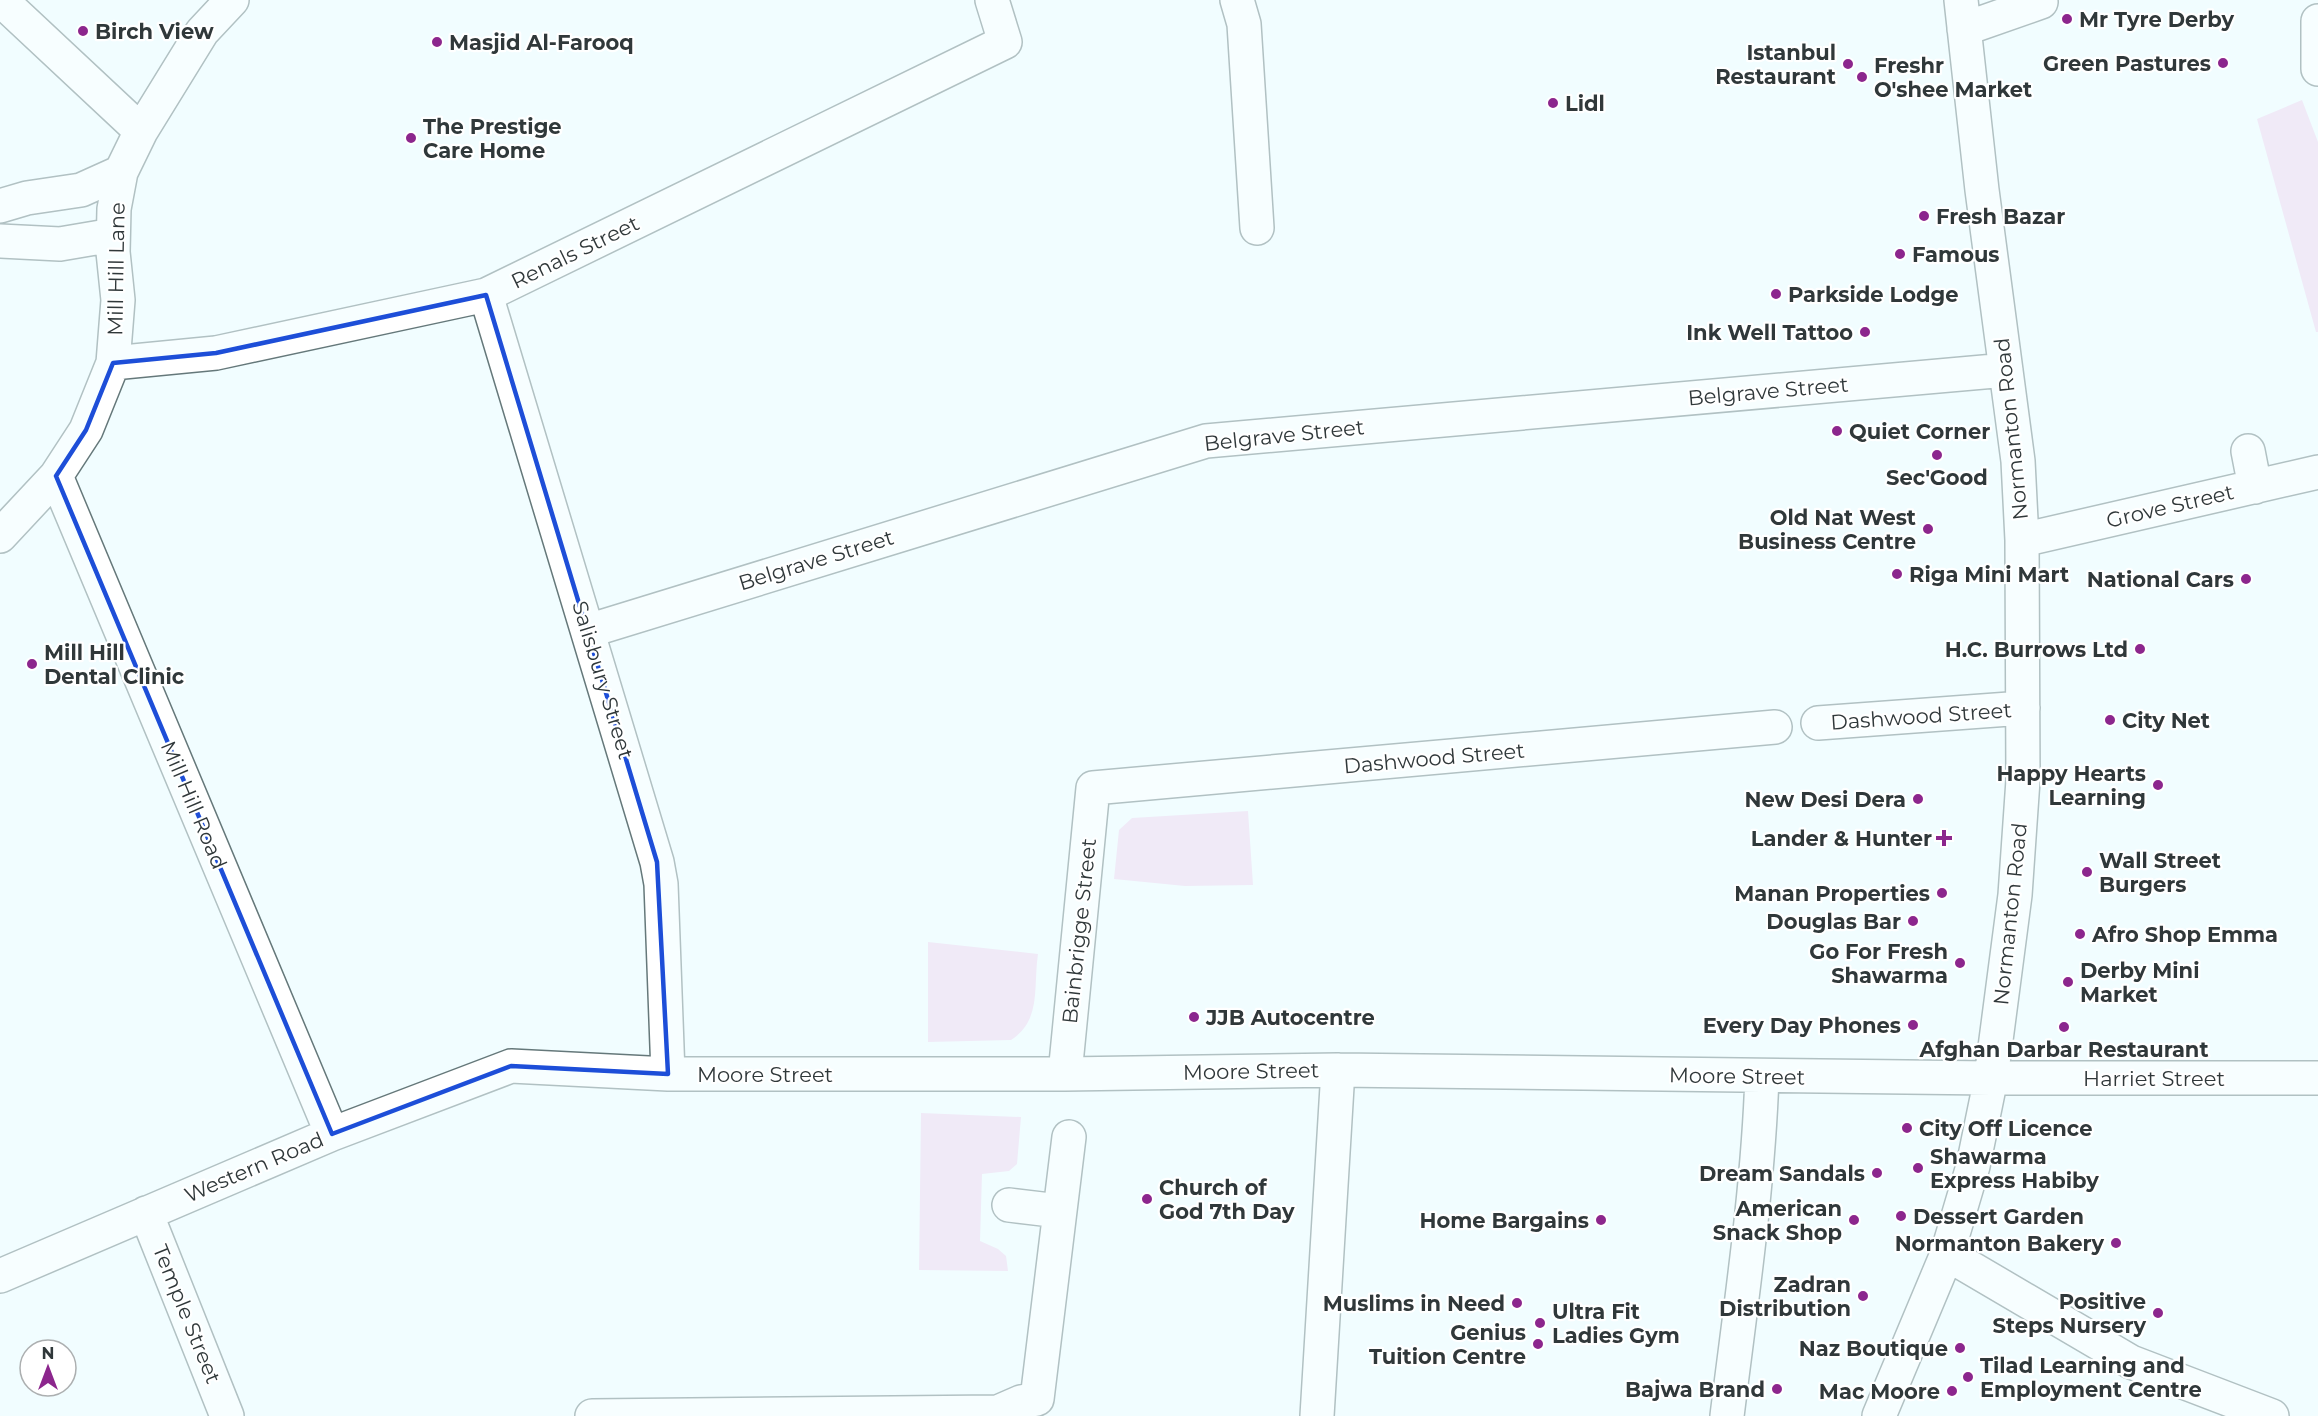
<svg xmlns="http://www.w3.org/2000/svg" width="2318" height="1416" font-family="Montserrat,sans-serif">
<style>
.green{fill:#efd3ee}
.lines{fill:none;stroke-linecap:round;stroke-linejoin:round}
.minor-casing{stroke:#65787a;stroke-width:36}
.minor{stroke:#fff;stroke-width:33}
.marked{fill:none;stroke:#1d4ed8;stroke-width:4.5;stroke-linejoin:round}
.poi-dot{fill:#8c268d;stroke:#fff;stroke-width:2}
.labels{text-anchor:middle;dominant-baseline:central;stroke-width:4.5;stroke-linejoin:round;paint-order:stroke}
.poi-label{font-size:21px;font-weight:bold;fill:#30383a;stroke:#fff;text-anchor:end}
.street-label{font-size:21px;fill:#30383a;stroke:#fff}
</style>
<rect width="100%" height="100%" fill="#f1fdff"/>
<path class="green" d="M2302,100l16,42v190h-2l-59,-213z
M1248,811l5,74 -68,1 -71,-7 5,-49 13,-12z
M928,942l110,12c-5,33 4,66 -27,86l-83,2z
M921,1113l100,4 -4,47 -8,7 -27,3 -2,67 18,8 8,7 2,15 -89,-1z"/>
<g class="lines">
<defs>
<path id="minor" d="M1,0l140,131
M1237,0l7,24 13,204
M2318,21v48
M1964,29l77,-27
M0,206l27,-8 54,-8 40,-18
M0,241l60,3 53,-9
M486,295l171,567 4,22 7,190
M113,363l103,-10 270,-58 519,-253 -13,-42
M2248,451l7,36
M56,476l276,658
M0,536l56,-60 30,-46 27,-67 5,-63 -5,-48 1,-43 7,-37 20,-41 61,-99 30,-32
M2022,540l296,-68
M588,631l618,-190 800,-71
M1818,723l205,-15
M1065,1074l28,-286 682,-61
M1009,1205l50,6
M146,1213l81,203
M1947,1254l184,108 141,54
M0,1276l332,-142 179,-68 157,8h397l273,-4 653,8h327
M592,1416l406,-4 23,-10 16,-3 32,-262
M1317,1416l21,-346
M1727,1416c14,-113 31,-226 35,-340
M1879,1416l68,-162 26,-88 18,-88 24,-183 8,-115 -1,-240 -4,-79 -36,-271 -21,-190"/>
</defs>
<use href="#minor" class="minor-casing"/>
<use href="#minor" class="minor"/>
</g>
<path d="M0 0H2318V1416H0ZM486,295l171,567 11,212 -157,-8 -179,68 -276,-658 30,-46 27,-67 103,-10z" fill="#f1fdff" fill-opacity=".55" fill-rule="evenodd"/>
<path class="marked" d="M486,295l171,567 11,212 -157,-8 -179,68 -276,-658 30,-46 27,-67 103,-10z"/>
<g class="poi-dot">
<circle cx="2067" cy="19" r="6"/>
<circle cx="83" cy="31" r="6"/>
<circle cx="437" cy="42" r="6"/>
<circle cx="2223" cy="63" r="6"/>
<circle cx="1848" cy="64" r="6"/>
<circle cx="1862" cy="77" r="6"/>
<circle cx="1553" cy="103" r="6"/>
<circle cx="411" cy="138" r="6"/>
<circle cx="1924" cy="216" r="6"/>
<circle cx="1900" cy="254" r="6"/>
<circle cx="1776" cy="294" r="6"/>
<circle cx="1865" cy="332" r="6"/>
<circle cx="1837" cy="431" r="6"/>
<circle cx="1937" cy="455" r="6"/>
<circle cx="1928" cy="529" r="6"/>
<circle cx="1897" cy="574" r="6"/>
<circle cx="2246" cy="579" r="6"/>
<circle cx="2140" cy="649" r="6"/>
<circle cx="32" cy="664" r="6"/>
<circle cx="2110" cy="720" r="6"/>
<circle cx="2158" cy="785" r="6"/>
<circle cx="1918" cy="799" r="6"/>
<path d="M1941 829h6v6h6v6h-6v6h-6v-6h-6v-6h6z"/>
<circle cx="2087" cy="872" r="6"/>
<circle cx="1942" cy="893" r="6"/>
<circle cx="1913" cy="921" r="6"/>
<circle cx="2080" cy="934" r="6"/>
<circle cx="1960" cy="963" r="6"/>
<circle cx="2068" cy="982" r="6"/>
<circle cx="1194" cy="1017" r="6"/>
<circle cx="1913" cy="1025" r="6"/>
<circle cx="2064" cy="1027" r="6"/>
<circle cx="1907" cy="1128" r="6"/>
<circle cx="1918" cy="1168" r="6"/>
<circle cx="1877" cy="1173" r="6"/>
<circle cx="1147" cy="1199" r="6"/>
<circle cx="1901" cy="1216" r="6"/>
<circle cx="1601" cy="1220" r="6"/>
<circle cx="1854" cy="1220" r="6"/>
<circle cx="2116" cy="1243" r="6"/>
<circle cx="1863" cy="1296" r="6"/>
<circle cx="1517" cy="1303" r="6"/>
<circle cx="2158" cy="1313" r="6"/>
<circle cx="1540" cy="1323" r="6"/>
<circle cx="1538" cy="1344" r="6"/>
<circle cx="1960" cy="1348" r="6"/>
<circle cx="1968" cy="1377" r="6"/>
<circle cx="1777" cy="1389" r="6"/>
<circle cx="1952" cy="1391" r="6"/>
</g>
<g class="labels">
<g class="poi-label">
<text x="2079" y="19" text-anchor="start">Mr Tyre Derby</text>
<text x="95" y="31" text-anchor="start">Birch View</text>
<text x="449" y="42" text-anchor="start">Masjid Al-Farooq</text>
<text x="1836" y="52">Istanbul<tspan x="1836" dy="24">Restaurant</tspan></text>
<text x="2211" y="63">Green Pastures</text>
<text x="1874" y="65" text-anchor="start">Freshr<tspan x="1874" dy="24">O'shee Market</tspan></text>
<text x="1565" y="103" text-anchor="start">Lidl</text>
<text x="423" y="126" text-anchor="start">The Prestige<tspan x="423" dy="24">Care Home</tspan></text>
<text x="1936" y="216" text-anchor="start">Fresh Bazar</text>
<text x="1912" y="254" text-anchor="start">Famous</text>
<text x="1788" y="294" text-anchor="start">Parkside Lodge</text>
<text x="1853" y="332">Ink Well Tattoo</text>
<text x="1849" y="431" text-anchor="start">Quiet Corner</text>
<text x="1937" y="477" text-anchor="middle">Sec'Good</text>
<text x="1916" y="517">Old Nat West<tspan x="1916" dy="24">Business Centre</tspan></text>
<text x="1909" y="574" text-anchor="start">Riga Mini Mart</text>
<text x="2234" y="579">National Cars</text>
<text x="2128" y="649">H.C. Burrows Ltd</text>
<text x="44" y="652" text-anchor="start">Mill Hill<tspan x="44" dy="24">Dental Clinic</tspan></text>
<text x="2122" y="720" text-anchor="start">City Net</text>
<text x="2146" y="773">Happy Hearts<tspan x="2146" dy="24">Learning</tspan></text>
<text x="1906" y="799">New Desi Dera</text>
<text x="1932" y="838">Lander &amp; Hunter</text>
<text x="2099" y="860" text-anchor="start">Wall Street<tspan x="2099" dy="24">Burgers</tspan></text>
<text x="1930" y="893">Manan Properties</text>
<text x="1901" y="921">Douglas Bar</text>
<text x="2092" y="934" text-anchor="start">Afro Shop Emma</text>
<text x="1948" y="951">Go For Fresh<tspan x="1948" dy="24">Shawarma</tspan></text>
<text x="2080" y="970" text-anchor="start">Derby Mini<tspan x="2080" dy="24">Market</tspan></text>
<text x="1206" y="1017" text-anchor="start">JJB Autocentre</text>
<text x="1901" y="1025">Every Day Phones</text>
<text x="2064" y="1049" text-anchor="middle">Afghan Darbar Restaurant</text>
<text x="1919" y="1128" text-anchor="start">City Off Licence</text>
<text x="1930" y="1156" text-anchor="start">Shawarma<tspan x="1930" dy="24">Express Habiby</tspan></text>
<text x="1865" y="1173">Dream Sandals</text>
<text x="1159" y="1187" text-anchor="start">Church of<tspan x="1159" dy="24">God 7th Day</tspan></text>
<text x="1842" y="1208">American<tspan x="1842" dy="24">Snack Shop</tspan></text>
<text x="1913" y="1216" text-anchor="start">Dessert Garden</text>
<text x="1589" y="1220">Home Bargains</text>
<text x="2104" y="1243">Normanton Bakery</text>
<text x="1851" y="1284">Zadran<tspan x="1851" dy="24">Distribution</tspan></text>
<text x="2146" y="1301">Positive<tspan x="2146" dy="24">Steps Nursery</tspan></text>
<text x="1505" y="1303">Muslims in Need</text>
<text x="1552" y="1311" text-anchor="start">Ultra Fit<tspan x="1552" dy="24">Ladies Gym</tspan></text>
<text x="1526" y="1332">Genius<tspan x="1526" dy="24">Tuition Centre</tspan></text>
<text x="1948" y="1348">Naz Boutique</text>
<text x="1980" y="1365" text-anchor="start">Tilad Learning and<tspan x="1980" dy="24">Employment Centre</tspan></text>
<text x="1765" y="1389">Bajwa Brand</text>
<text x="1940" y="1391">Mac Moore</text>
</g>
<g class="street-label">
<text transform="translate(575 252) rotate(-26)">Renals Street</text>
<text transform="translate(116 269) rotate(-89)">Mill Hill Lane</text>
<text transform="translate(1768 391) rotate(-5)">Belgrave Street</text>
<text transform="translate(2011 429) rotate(-96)">Normanton Road</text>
<text transform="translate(1284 435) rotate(-6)">Belgrave Street</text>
<text transform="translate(2170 506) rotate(-13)">Grove Street</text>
<text transform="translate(816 560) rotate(-17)">Belgrave Street</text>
<text transform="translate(603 680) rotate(73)">Salisbury Street</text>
<text transform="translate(1921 716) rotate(-4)">Dashwood Street</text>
<text transform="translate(1434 758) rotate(-5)">Dashwood Street</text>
<text transform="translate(194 805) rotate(67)">Mill Hill Road</text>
<text transform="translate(2010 914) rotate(-84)">Normanton Road</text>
<text transform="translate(1079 931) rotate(-84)">Bainbrigge Street</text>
<text transform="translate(1251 1071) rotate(-1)">Moore Street</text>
<text x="765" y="1074">Moore Street</text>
<text transform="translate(1737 1076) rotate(1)">Moore Street</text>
<text x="2154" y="1078">Harriet Street</text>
<text transform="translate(254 1167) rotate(-23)">Western Road</text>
<text transform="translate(187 1314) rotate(68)">Temple Street</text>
</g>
</g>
<g transform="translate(48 1368)"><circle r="28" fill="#ffffff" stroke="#acafb0" stroke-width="1.5"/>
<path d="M0-4.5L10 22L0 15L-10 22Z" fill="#8c268d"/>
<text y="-9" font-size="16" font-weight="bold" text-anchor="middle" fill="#30383a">N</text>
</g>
</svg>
